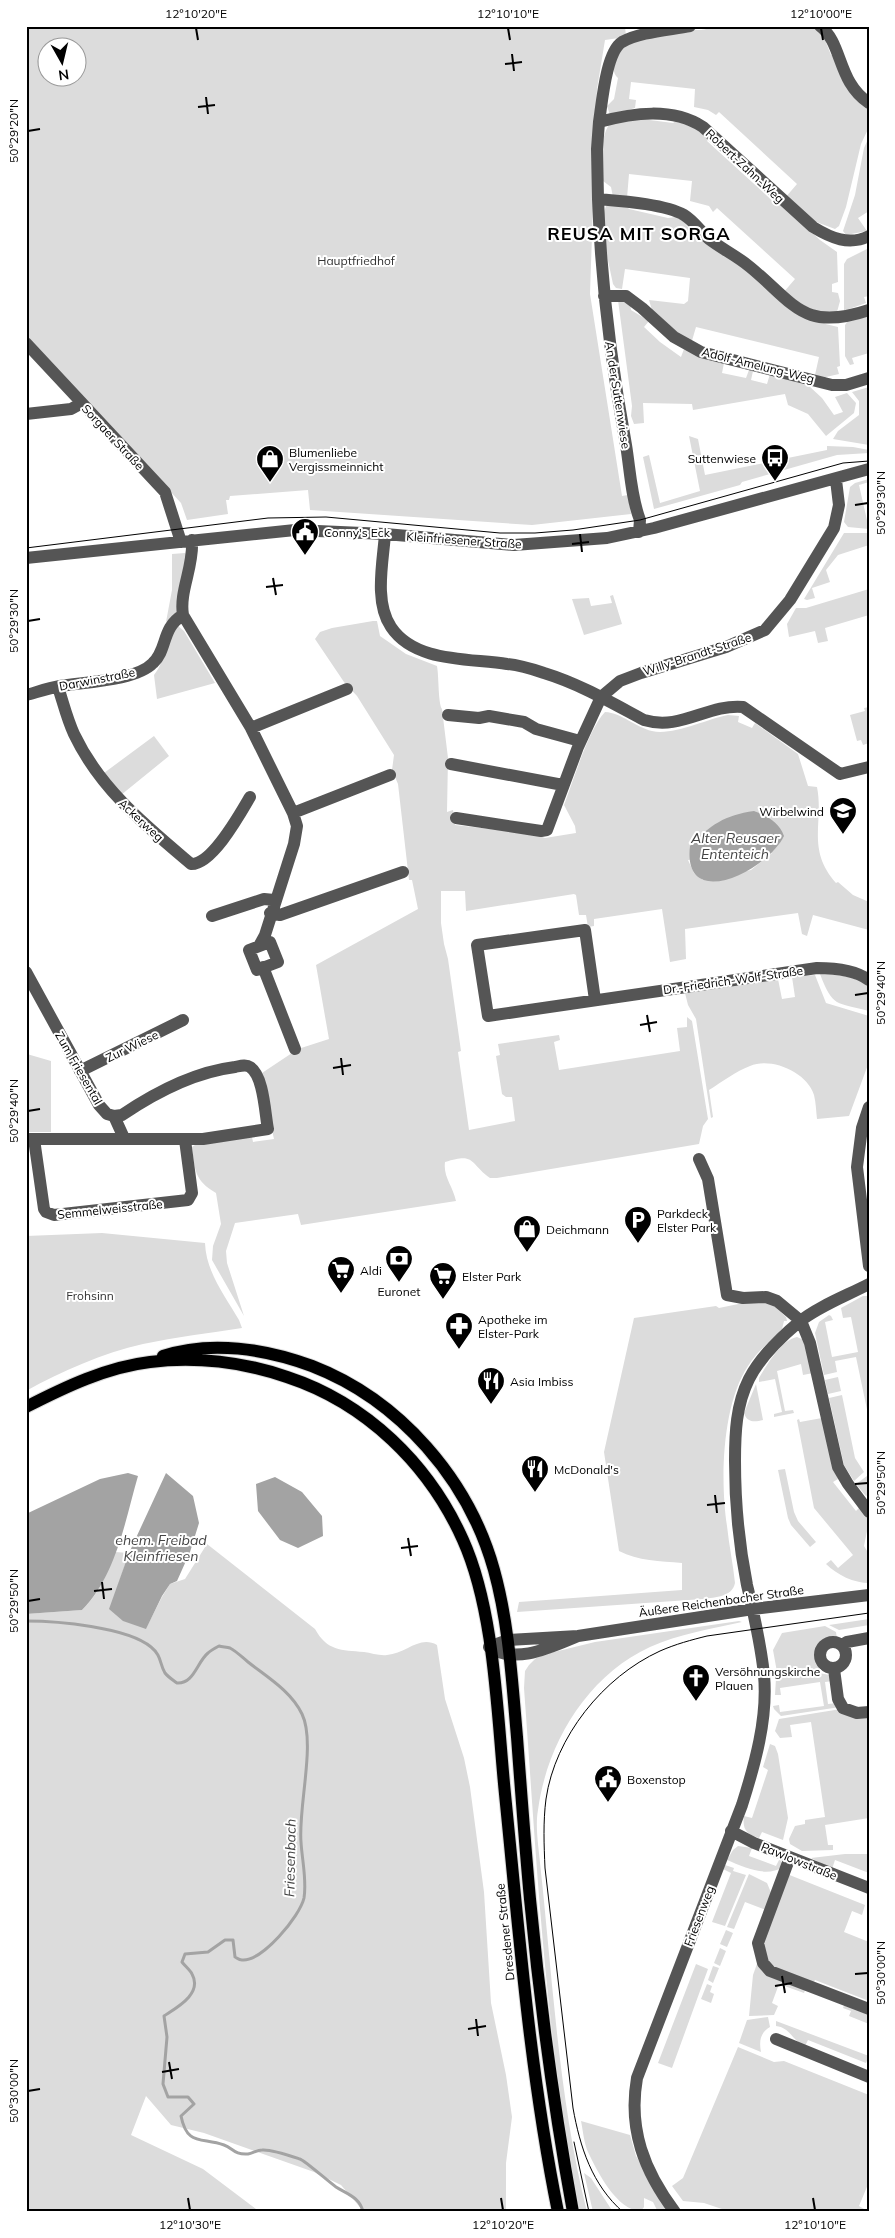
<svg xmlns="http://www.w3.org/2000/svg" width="895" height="2238" font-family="Mulish,sans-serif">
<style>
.green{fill:#dcdcdc;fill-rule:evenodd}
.water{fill:#a3a3a3}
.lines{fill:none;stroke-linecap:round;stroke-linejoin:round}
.stream{stroke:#a3a3a3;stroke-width:3}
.major-casing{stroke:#dbdbdb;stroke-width:14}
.minor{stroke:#555;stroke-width:12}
.major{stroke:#000;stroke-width:12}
.tram{stroke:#000;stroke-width:1}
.ticks{fill:none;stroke:#000;stroke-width:2}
.labels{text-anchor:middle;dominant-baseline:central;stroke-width:4;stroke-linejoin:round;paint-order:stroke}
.street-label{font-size:12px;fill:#000;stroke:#fff}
.park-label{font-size:12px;fill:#333;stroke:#fff}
.poi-label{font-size:12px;fill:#000;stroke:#fff;text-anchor:start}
.water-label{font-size:14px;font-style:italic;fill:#444;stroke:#fff}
.district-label{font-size:18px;font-weight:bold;letter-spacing:1px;fill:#000;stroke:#fff}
.neatline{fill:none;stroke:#000;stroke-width:2}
.ticks-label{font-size:12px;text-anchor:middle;fill:#000}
</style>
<rect width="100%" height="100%" fill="#fff"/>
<path class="green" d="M26,26h599l1,11 -21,3 -8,49 -7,205 32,202 6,-1 3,19 -99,11 -222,-15 -2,-20 -78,6 -1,4h-3l2,14 -41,6 -6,-17 -155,-168zM48,48h30v30h-30z
M711,26h105l9,14 6,15h4l34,51v21l-8,17 -15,63 -7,19 -4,3 -24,-9 -26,-22 12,-14 -78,-72 -3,3 -8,-5 -14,-3 1,-18 -64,-7 -2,17 7,1 -1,8 -25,7 -3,-9 7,-7 4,-21c-11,-10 2,-25 8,-36l67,-13c5,2 15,1 18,-3z
M634,118l39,5 3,-2 13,2 20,15 -2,3 70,64 5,-1 38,36 17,12 1,30 -6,2v8l6,1 2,8 -3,11 -20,1 -34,-20 12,-14 -78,-71 -4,4 -4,-6 -19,-5 2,-20 -63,-7 -2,24 -14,-1 -2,-10 -8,-6c-1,-19 -4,-42 7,-58z
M869,137v74l-11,7 9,13 -21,4 -3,-4 12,-36 9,-47z
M613,204h12l4,5 39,9 8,-1 7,4 13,16 19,10 98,74 25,6 2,39 -3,1 2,7 -13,3v2l-11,-4 4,-18 -123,-30 -5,17 -39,-34 -3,-10 35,4 4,-3 2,-23 -65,-9 -3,20 -6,-1 -3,-4c-4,-21 -15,-58 -7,-78z
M869,248v48l-5,1 2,6 -17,6v3l-5,1v-49l3,-5z
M618,300l12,2 1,8 18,11 -5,6 16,15 21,15 3,-8 40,14 -2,10 24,5 3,-8 4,1 -2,9 16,4 3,-10 39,12 13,12 12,17 9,-3 -8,-15 12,-4 9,10 -2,10 -28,23 -18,-22 -20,-9 -3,-11 -92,16 -1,-6 -49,-1 1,20 -10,1 -3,-8 1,-10z
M869,313v40l-17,5 2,6 -4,1 -5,-9v-31l3,-4z
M869,387v58l-36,-6 5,-8 21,-16v-14l-7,-9z
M689,436l9,3 7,36 122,-25v-4l26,1 16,3v3l-32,2 -95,27 -2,3 -86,24 -11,-52 6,-2 11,48 40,-12z
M869,479v3l-10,3 10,44 -21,-2 -4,-5 6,-35 5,-4z
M844,533h25v12l-31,10 -12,15 4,12 -18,6 3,10 -8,2 -3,-1z
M185,553l2,3 -9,52 -2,6 -10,8 6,-32v-36z
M869,589v26l-44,13 3,13 -10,2 -3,-12 -26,6 -2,-13 9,-16h10z
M613,595l9,29 -38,11 -12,-36 17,-1 2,8 21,-3 -2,-7z
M373,621h4l3,15 26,18 31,12c2,11 1,37 5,43l6,49 -1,54 6,-2 2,15 78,9 12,4 31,-5 -1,-7 -11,-21c9,-23 25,-77 41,-93 17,1 30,15 47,19 20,5 55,-12 76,-16l11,1 -1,6 14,6 3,-5 43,31 10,32 9,1c7,36 -11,62 19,96l2,-1 15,13 16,7v28l-56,-15 -6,21 -5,-2 -4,-21 -113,16 1,30 -16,3 -8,-53 -68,10v7l-6,1 -2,-12h-7l-3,-20 -2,-1 -108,17 -1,-20h-24v32l3,21 4,15 13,92 -3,1 11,78 46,-9 -3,-24h-6l-4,-3 -6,-38 4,-1 -2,-11 61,-9 1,5 -6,2 5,28 121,-19 -3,-23 10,-1v-10l5,4 16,98 -5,7 -4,18 -202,34h-7c-21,-15 -14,-26 -45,-16 -2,15 8,24 11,39l-155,24 -3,-11 -63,9 -9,28 1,12 17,53 -32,-56 1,-14 8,-22 -5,-31c-22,-13 -21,-23 -24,-46l6,-4 54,-6 1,5 21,-3 -15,-64 39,-26 31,-10 -13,-74 102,-56 -6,-29h-3l-11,-96 -6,-14 2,-15 -37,-59 -13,-14 -29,-43 5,-7 12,-4zM772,853l-21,17 -48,10 -9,-7 -6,-13z
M178,626l6,5 31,52 -58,16 -3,-24c14,-17 6,-32 24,-49z
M869,707v36l-6,2 -2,-5 -4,1 -7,-26 15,-4 -1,-3z
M154,736l15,20 -48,39 -17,-22z
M820,974c19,0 34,2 49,13v24c-33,-9 -36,-3 -49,-37z
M815,975l11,28 43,13v46l-20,54 -32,3c-1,-8 -1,-16 -3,-24 -7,-23 -43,-38 -64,-29 -14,5 -28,16 -41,24l4,27 -2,1 -15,-99 -8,-14 -3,-12 93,-14 4,20 13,-2 -3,-20z
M27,1054l24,7v71h-25z
M102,1233l103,10c1,29 20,53 34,77l3,8c-33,5 -66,9 -99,16 -40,9 -81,27 -117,47v-155z
M863,1296h6v123l-13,-62 -21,4 2,11 -13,3 -9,-42 4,-11 10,-7 2,1 2,4 -8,2 7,35 26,-5 -7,-35 -8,1 -2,-10z
M748,1302l23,1 15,14 1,4h-3l-2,8c-12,12 -25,23 -34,37 -26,39 -28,115 -21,160 2,19 6,38 8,57 -3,14 -19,14 -32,16l-186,13 2,-10 163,-12v-27c-22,-2 -44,-2 -63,-12l-15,-99 30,-134 82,-12 3,2z
M797,1337l7,3 9,33 -10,2 -2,-11 -24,7 8,40 8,-1 1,3 -20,4v-3l8,-2 -7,-33 -16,3v-4c8,-13 22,-38 38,-41z
M838,1377l3,14 -13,3 -3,-14z
M756,1384l7,36c-8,2 -16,3 -19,-7z
M842,1395l13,63 9,14 -10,9 -10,-16 -15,-67z
M822,1418l16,61 -5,3 23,29 4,-4 9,14 -5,25 5,8v29c-15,0 -32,-8 -43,-19l5,-4 7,8 15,-13 -39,-47 -17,-88 2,-1 1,3z
M785,1469l9,43 4,9 18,21 -6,5 -19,-22 -3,-7 -10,-48z
M867,1476l2,2v16l-3,2 -10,-12z
M207,1544l108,85c12,22 26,21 49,23 7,1 16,4 23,3 19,-1 32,-20 50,-10l8,54 19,59 6,29 14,105 7,111 15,72 6,42 -6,46v49h-142l-23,-27 -27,-13 -110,-39 -33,-8 -25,-29 -15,39 72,34 57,43h-234v-598l56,-4c17,-16 25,-36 33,-58l14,1 -19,56 36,19 16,-31 8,-13 15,-5z
M869,1619v6l-30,5 -10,-5z
M739,1621l3,1c-31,7 -63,12 -92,25 -63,29 -103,96 -112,163 -2,11 -1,23 0,34 14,122 19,248 49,368h-7c-35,-173 -43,-348 -56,-524l1,-17 4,-6 7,-7 10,-4 49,-12z
M825,1626l11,6 1,7 -15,5 -5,6v9l5,10 -45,3 -4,-22 9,-17z
M819,1673l11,2 3,6 -8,1 3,22 10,-1 2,4 -59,9 -7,-7 -1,-3 6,-1 1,7 44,-6 -4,-24 -40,6 1,7h-6l1,-17 4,-3z
M841,1709l28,7v102l-44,7 3,20h5v5l-31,1 -12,-7 -1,-5 6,-13 10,-2v-4l20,-3 -14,-95 -21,3 2,12 -12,1 -5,-7 4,-12z
M770,1744l5,2 3,8 10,64 -5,22 -21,-8 -3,6c-12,-4 -17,-8 -15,-22l8,2 16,-48 -5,-3z
M738,1846l14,2 -3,8 27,10 4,-8 3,9c-17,11 -39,0 -56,-7l6,-10z
M845,1854h24v19l-34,-13 -3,9 -21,-11z
M725,1865l9,3 -1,3 13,4 -21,51 -13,-4 19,-49 -8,-4z
M749,1874l18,9 5,12 -6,15 -21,-8 -11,27 -7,-2z
M787,1874l78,31 -3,10 -10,-4 -8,21 25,10v59l-54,-21 -2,4 -47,-21 -3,-25z
M726,1930l7,3 -6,14 -7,-3z
M720,1948l6,3 -6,15 -6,-3z
M758,1961l48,26 -2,6 -25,-9 -7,19 6,3 -4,9 -25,1 4,-41z
M696,1964l12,5 -36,99 -14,-5z
M713,1966l6,2 -6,15 -5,-3z
M707,1984l5,2 -2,6 4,2 -3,9 -10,-4z
M845,2003l24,9v12l-20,-8 2,-5 -8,-3z
M768,2017l2,10c-10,6 -11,14 -9,25l-22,-9 8,-23z
M776,2021l93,35 -3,7 -58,-23 -3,6c-14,-6 -14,-18 -29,-20z
M738,2047l36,15 10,-1 85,34v87l-10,24 10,6h-138l-27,-9 -21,-2 -11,-15 11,-8z
M581,2121l49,14 6,21 33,56h-11l-5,-10 -9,-4v9l-3,4c-24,0 -44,-40 -53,-59 -4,-9 -5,-21 -7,-31z
M584,2173l7,5 22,34h-20z"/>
<path class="water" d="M754,811c13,5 25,11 30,25 -17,35 -102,77 -94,10 20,-21 35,-31 64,-35z
M128,1473l10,3c-13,45 -22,100 -56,134l-56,4v-100l74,-35z
M166,1473l27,23 6,27 -9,29 -13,29 -7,3 -8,12 -16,33 -23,-8 -14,-12 20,-56z
M275,1477l27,15 20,24 1,20 -25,12 -18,-8 -22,-29 -2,-27z"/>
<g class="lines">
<path class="stream" d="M26,1621c31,0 101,6 125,26 11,9 8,16 14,26 3,4 8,7 12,10 17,1 20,-21 31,-30 3,-3 7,-5 11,-7 3,1 8,1 11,2 6,3 13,10 18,14 19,15 43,29 54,52 14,29 -4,93 -1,128 1,18 6,38 3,56 -4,18 -42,64 -62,62 -3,0 -5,-2 -7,-3l-2,-17h-8l-17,12 -23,2 -3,8c3,4 8,8 10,12 11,20 -16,34 -28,42l3,21 -4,47 5,13h20l6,7 -13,12c6,30 20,21 43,29 9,3 10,10 24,9 5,-1 9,-4 14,-4 9,-1 29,6 38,9 4,1 29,23 36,28 11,7 24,10 27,25"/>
<defs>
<path id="major" d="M163,1356c48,-16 103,-7 149,10 88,34 157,114 182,204 15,54 18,111 23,167 4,54 8,108 13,162 10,105 24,209 43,313
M26,1407c39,-20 81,-40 124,-45 45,-6 94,0 137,15 79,26 142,87 176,163 32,71 34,175 42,254 14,139 25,280 53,418"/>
</defs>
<use href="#major" class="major-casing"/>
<path class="minor" d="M820,26c23,17 17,56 49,77
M599,122c3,-19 7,-70 23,-80 17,-10 48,-12 68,-16
M598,199l-1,-50 2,-27c34,-9 73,-15 104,5l110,100c18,11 36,19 56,9
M604,296h22l16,12 32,29 27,15 131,33h14l23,-7
M26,343l139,149 16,50
M26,414l45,-5 11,-6
M639,532l1,-12c-9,-23 -10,-51 -14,-75 -15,-82 -25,-164 -28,-246 23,2 67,5 86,16 10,6 17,17 25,24 13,10 28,17 41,28 45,37 53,65 119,43
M385,534c-2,28 -11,68 6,93 24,36 79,31 116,37 13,1 25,5 37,9 36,11 68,30 100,47 37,11 63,-16 99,-13l97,67 29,-7
M192,540c2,27 -13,51 -9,75l68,113 42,85 4,13 -3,18 -29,91 -6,11
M26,558l269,-28 90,4 129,11 93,-7 47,-10 215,-59
M58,687c5,15 9,32 16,47 26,55 72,92 117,130 21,1 49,-50 59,-67
M26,695c11,-3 23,-7 34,-9 24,-4 76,-5 93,-23 15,-14 8,-35 30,-48
M448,715l31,3 10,-2 35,6 12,7 44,12
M251,728l96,-39
M451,764l112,21
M293,813l97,-38
M456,818l85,13 6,-1 31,-83 23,-50 19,-16 21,-8 85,-26 39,-17 25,-30 44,-72 5,-23 -3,-25
M270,913l10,2 123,-43
M212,916l52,-17 10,1
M270,942l8,20 -21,8 -8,-20z
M263,967l32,82
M26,972l73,133 8,9 7,2 10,22
M595,1000l-10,-70 -108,15 11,71 329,-48c17,0 38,2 52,12
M80,1071l103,-51
M869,1107l-7,21 -5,39 12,99
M26,1139h177l65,-10c-3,-14 -4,-53 -18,-62 -4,-3 -10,-1 -15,0 -40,5 -79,25 -113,48l-8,1
M34,1139l10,70 2,3 8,3 134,-15 4,-7 -7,-53
M699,1159l9,20 19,116 16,3 23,-1 11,4 24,20 9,22 28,124 10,17 21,28
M578,1636c-27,11 -62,29 -89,11l19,-7 70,-4 175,-27 116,-14
M820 1655a13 13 0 1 1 26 0a13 13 0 1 1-26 0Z
M842,1645l5,-3 22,-4
M834,1669l4,30 5,9 14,5 12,-1
M731,1831l23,12 115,45
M790,1857l-32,86 5,20 7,8 99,38
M776,2039l93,38
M675,2212c-31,-41 -47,-83 -38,-134l105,-273c13,-41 26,-87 22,-130 -3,-31 -10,-60 -17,-90 -8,-40 -12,-83 -12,-124 0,-28 1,-56 14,-82 11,-22 31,-41 50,-57 20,-16 47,-26 70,-38"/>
<use href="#major" class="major"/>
<path class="tram" d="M26,548l242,-30 58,-1 174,16h35l38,-3 67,-10 203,-57 26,-2
M574,2142l15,70
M623,2212c-31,-27 -43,-65 -50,-104l-28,-240c-1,-23 -2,-46 1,-69 9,-62 57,-122 114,-148 16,-7 31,-11 47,-15l162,-23"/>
</g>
<path class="ticks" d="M196,28l2,12M508,28l2,12M821,28l2,12M512,54l2,17M505,64l17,-2M206,97l2,17M198,107l17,-2M28,131l12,-2M855,505l13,-2M580,534l2,18M572,544l17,-2M273,578l3,17M266,587l17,-2M28,621l12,-2M855,995l13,-2M647,1015l3,17M640,1025l17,-3M341,1058l2,17M333,1068l18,-3M28,1111l12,-2M855,1484l13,-1M715,1495l2,18M707,1505l18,-2M408,1538l3,18M401,1548l17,-2M102,1582l2,17M94,1591l18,-2M28,1601l12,-2M855,1974l13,-1M782,1976l3,17M775,1986l17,-3M476,2019l2,17M468,2029l18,-3M169,2062l3,17M162,2072l17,-3M28,2091l12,-2M188,2198l2,12M501,2198l2,12M813,2198l2,12"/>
<defs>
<symbol id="bus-pin" viewBox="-11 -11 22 30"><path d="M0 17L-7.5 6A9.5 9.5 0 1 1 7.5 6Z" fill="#000" stroke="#fff"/><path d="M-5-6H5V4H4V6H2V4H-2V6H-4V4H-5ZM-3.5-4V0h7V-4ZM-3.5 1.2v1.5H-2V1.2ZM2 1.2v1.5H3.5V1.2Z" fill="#fff"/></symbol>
<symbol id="shop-pin" viewBox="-11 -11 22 30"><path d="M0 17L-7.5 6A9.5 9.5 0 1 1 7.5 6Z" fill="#000" stroke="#fff"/><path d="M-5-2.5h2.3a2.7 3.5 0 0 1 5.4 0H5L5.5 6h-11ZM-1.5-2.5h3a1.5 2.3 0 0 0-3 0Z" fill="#fff"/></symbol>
<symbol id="civic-pin" viewBox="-11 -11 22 30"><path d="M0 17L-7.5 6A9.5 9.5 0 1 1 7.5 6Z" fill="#000" stroke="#fff"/><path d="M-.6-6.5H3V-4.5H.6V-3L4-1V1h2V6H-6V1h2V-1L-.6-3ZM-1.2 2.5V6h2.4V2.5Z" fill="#fff"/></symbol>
<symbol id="school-pin" viewBox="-11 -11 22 30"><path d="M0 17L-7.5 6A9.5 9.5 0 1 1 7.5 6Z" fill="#000" stroke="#fff"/><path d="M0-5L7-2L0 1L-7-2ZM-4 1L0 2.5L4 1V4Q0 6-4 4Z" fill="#fff"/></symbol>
<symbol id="parking-pin" viewBox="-11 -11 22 30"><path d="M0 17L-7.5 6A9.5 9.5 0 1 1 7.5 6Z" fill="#000" stroke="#fff"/><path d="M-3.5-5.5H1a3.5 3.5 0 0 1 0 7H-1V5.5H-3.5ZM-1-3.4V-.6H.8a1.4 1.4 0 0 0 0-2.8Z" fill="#fff"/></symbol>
<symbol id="bank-pin" viewBox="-11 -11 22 30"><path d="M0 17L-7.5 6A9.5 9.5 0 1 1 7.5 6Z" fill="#000" stroke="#fff"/><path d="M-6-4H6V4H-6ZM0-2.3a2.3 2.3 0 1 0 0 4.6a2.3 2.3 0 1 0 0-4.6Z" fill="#fff"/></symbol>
<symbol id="supermarket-pin" viewBox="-11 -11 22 30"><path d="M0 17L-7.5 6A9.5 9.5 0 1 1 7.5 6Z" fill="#000" stroke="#fff"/><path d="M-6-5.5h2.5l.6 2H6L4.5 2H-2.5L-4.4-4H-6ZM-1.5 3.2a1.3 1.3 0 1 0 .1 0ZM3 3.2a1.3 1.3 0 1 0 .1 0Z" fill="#fff"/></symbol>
<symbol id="pharmacy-pin" viewBox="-11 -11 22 30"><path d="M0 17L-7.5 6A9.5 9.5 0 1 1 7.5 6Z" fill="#000" stroke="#fff"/><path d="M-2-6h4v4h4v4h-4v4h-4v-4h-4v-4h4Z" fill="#fff"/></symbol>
<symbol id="restaurant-pin" viewBox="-11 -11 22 30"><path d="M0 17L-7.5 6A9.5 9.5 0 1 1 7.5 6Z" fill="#000" stroke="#fff"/><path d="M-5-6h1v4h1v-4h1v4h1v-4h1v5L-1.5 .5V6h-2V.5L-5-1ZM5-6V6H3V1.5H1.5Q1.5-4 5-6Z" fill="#fff"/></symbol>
<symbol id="church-pin" viewBox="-11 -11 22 30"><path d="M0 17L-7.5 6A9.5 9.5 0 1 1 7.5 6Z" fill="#000" stroke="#fff"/><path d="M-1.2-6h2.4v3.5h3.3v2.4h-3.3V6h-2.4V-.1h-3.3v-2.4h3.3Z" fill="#fff"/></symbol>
</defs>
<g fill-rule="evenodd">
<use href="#bus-pin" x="759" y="442" width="32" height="43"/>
<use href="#shop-pin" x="254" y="443" width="32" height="43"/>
<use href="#civic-pin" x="289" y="516" width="32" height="43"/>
<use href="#school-pin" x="827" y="795" width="32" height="43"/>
<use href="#parking-pin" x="622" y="1204" width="32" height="43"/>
<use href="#shop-pin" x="511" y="1213" width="32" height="43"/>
<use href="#bank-pin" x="383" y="1243" width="32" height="43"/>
<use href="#supermarket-pin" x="325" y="1254" width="32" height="43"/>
<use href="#supermarket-pin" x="427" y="1260" width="32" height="43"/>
<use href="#pharmacy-pin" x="443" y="1310" width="32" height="43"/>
<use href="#restaurant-pin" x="475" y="1365" width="32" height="43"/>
<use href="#restaurant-pin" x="519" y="1453" width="32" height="43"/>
<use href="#church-pin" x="680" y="1662" width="32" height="43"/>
<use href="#civic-pin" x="592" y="1763" width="32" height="43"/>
</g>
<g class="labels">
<g class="street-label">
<text transform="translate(745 166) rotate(43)">Robert-Zahn-Weg</text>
<text transform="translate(758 365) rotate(14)">Adolf-Amelung-Weg</text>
<text transform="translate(618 395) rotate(81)">An der Suttenwiese</text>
<text transform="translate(113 437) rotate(47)">Sorgaer Straße</text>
<text transform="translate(464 540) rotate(4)">Kleinfriesener Straße</text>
<text transform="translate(697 654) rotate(-18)">Willy-Brandt-Straße</text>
<text transform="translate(97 679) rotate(-11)">Darwinstraße</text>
<text transform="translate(141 820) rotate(43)">Ackerweg</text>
<text transform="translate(733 980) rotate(-8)">Dr.-Friedrich-Wolf-Straße</text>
<text transform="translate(132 1046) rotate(-26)">Zur Wiese</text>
<text transform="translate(79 1068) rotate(60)">Zum Friesental</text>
<text transform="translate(110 1209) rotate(-6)">Semmelweisstraße</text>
<text transform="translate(721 1601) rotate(-8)">Äußere Reichenbacher Straße</text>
<text transform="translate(799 1861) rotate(22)">Pawlowstraße</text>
<text transform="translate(699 1916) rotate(-69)">Friesenweg</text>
<text transform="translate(505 1932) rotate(-96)">Dresdener Straße</text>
</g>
<g class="park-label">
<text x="356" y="260">Hauptfriedhof</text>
<text x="90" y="1295">Frohsinn</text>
</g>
<g class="poi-label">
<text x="289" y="452">Blumenliebe<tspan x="289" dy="14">Vergissmeinnicht</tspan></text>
<text x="756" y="458" text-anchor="end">Suttenwiese</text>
<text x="324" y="532">Conny's Eck</text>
<text x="824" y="811" text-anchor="end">Wirbelwind</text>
<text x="657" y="1213">Parkdeck<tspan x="657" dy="14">Elster Park</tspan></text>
<text x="546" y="1229">Deichmann</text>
<text x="360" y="1270">Aldi</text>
<text x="462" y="1276">Elster Park</text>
<text x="399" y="1291" text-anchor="middle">Euronet</text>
<text x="478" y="1319">Apotheke im<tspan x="478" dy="14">Elster-Park</tspan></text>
<text x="510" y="1381">Asia Imbiss</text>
<text x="554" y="1469">McDonald's</text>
<text x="715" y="1671">Versöhnungskirche<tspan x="715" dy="14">Plauen</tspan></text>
<text x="627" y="1779">Boxenstop</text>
</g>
<g class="water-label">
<text x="735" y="838">Alter Reusaer<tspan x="735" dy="16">Ententeich</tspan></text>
<text x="161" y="1540">ehem. Freibad<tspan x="161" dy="16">Kleinfriesen</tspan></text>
<text transform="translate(290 1858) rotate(-89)">Friesenbach</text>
</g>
<g class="district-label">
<text x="639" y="233">REUSA MIT SORGA</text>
</g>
</g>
<rect width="895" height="2238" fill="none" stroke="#ffffff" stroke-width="55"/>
<g transform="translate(62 62) rotate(172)"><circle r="24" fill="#ffffff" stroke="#999999"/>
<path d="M0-4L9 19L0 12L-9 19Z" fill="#000000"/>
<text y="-8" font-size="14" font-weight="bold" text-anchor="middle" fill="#000000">N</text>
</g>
<rect x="28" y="28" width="840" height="2182" class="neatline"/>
<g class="ticks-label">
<text x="196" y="18">12°10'20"E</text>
<text x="508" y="18">12°10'10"E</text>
<text x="821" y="18">12°10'00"E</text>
<text transform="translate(14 131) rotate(-90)" y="4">50°29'20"N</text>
<text transform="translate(881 503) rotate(-90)" y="4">50°29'30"N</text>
<text transform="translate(14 621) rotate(-90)" y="4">50°29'30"N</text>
<text transform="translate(881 993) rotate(-90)" y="4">50°29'40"N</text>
<text transform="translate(14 1111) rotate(-90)" y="4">50°29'40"N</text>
<text transform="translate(881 1483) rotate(-90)" y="4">50°29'50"N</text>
<text transform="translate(14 1601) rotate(-90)" y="4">50°29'50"N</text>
<text transform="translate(881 1973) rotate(-90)" y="4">50°30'00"N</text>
<text transform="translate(14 2091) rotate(-90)" y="4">50°30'00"N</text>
<text x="190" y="2229">12°10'30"E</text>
<text x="503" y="2229">12°10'20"E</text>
<text x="815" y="2229">12°10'10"E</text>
</g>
</svg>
